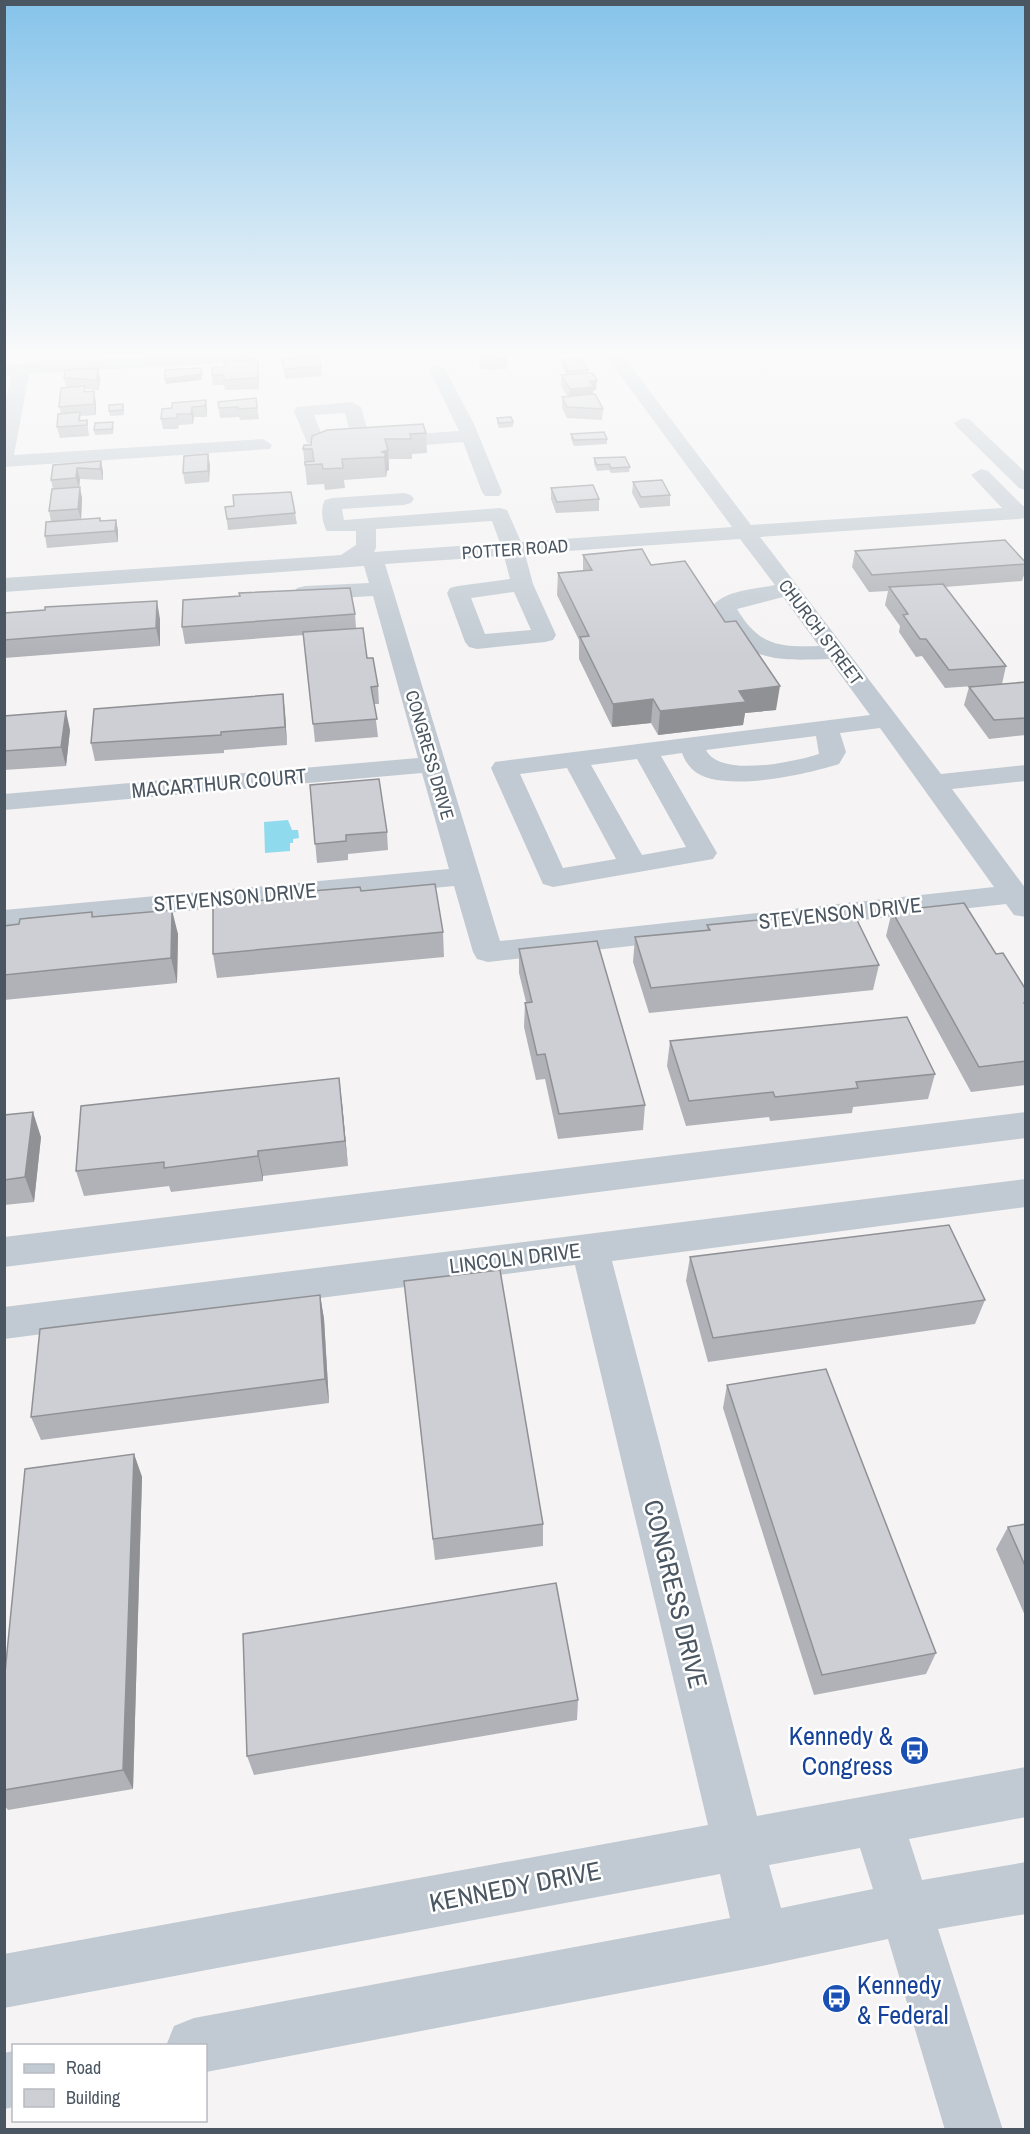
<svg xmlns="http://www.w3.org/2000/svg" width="1030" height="2134" font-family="'Archivo Narrow',sans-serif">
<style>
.water{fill:#90daee}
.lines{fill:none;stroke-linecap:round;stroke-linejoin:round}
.minor{fill:#c1cad2;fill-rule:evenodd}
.wall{fill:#b0b2b7}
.shaded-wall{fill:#909195}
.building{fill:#cdcfd5;stroke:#909195;stroke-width:1.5}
.labels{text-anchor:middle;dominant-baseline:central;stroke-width:5;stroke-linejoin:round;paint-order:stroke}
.far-street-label{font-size:18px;fill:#4a5661;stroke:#fff}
.street-label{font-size:21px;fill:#4a5661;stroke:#fff}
.near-street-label{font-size:26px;fill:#4a5661;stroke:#fff}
.near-transit-label{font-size:26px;fill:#164399;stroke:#fff;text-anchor:end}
</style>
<rect width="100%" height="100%" fill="#f5f3f3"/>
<path class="water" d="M288,820l4,10h6l1,8 -6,1v4h-3v8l-25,2 -1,-31z"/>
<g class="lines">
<path class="minor" d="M160,356h105l-8,5 -228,13 -15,81 249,-16 9,6 -2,4 -266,18v-58l7,-34h-7v-10z
M606,356h17l128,169 251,-17 -31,-33 10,-6 7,2 35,35h3v12l-8,1 -258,18 181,237 85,-9v16l-74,8 74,100v28l-12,-2 -8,-11 -518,58 -11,-3 -4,-7 -19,-66 -450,42v-18l445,-41 -27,-96 -418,37v-16l414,-36 -45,-162 -68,4 -8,-2 -3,-5 3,-5 8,-2 64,-3 -5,-17 -360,26v-14l337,-23 15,-10v-14h-29c-5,-7 -7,-24 -2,-31l7,-2 72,-5 7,2 3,4 -3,4 -7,2 -62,4 2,11 156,-12 7,2 14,32 211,-15zM492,521l8,22 -126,9 2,-4v-19zM740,539l35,46c-18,4 -51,5 -62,21 32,56 56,55 116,53l41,56 -375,47 -4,6 52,116 10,3 160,-28 4,-6 -56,-97 21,-3c2,6 6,12 10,16 25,26 116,5 147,-5l7,-12 -6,-19 40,-5 114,159 -494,54 -115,-377 119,-8 6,23 -52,7 -8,2 -3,5 18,49 4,5 8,2 68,-7 8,-2 3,-5 -23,-51 -8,-30zM514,592l17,38 -46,4 -14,-36zM783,597l36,49c-40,1 -60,0 -82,-37zM816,736l3,18c-25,8 -99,24 -113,-4zM637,759l49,88 -44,8 -51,-90zM567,768l49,91 -53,9 -43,-94z
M437,364l8,5 29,55 28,68 -3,4h-14l-3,-4 -19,-50 -89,7 -14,-4 -53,-2 -13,-32 3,-4 55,-5 9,5 8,29 6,1 84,-6 -30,-62zM345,413l5,20h-29l-7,-18z
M963,418l6,1 57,54v17l-7,-2 -62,-61 -3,-4z
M1026,1112v26l-1022,129v-30z
M1026,1179v28l-414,54 145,555 269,-49v50l-117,22 13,41 104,-18v52l-88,15 65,201h-58l-57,-191 -126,27 -556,106v-26h-40l8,-20 20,-8 536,-100 -10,-44 -716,134v-54l704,-129 -133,-560 -571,74v-32zM860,1848l13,41 -92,19 -12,-43z
M14,2051v56l-10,2v-56z"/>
</g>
<path class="wall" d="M476,356h30l1,3v10l-25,1z
M282,359l39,7 1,10 -37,3z
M258,360l1,29 -34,1 -1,-5h-11l-1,-10 12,-8z
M562,360l26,10v3l8,17 -3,1v3l10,15 -1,11 -35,-2 -5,-10v-11h6l-7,-11v-11h6l-5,-9z
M64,378h36l-1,12 -14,-1 1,3 10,10v13l-16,1 1,5 6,-1 2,16 -29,2 -3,-11 4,-14 -2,-6 7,-20z
M256,398l3,21 -19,1 -1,-3 -19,1 -2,-16z
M206,400l1,10v7h-13l-1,7 -14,1 -1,4h-15l-2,-10 11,-11z
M124,410v5l-14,1 -1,-5z
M497,418l16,4v5l-14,1 -2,-5z
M114,427l-1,7 -18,1 -1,-5z
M426,433l1,20 -15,1v5h-23v11l-2,1 -1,6 -42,3 1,8 -20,2 -1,-6 -17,1 -4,-36 8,-4 1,-9z
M571,434l36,5v5l-33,2 -3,-7z
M594,458l36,9 -1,5 -18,1 -2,-3 -12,1 -3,-7z
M101,461l2,11v8l-23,-1 -1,8 3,11 -1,22 19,-2 1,3 15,-1 2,11v11l-71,6 -2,-12 6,-14 -2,-11 4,-22 -2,-9 2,-15z
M210,465l-1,17 -24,2 -2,-11z
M633,482l37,13v11l-30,2 -8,-15z
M551,488l48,11v12l-43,2 -5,-14z
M225,507l70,6 2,11 -69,6z
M855,551l171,12v6l-4,12 -77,6 61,79 -4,18 -57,4 -23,-32 -6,1 -17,-25 1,-6 -15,-21 3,-14 -19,1 -17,-25z
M583,555l68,10 125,145 -31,3 -2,12 -85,10 -7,-12 -39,4 -33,-68v-19l-22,-45 1,-22 25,-2z
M45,610l115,9v27l-156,12v-45z
M355,614l1,14 22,58 1,18h-5l4,33 -63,5 -11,-107 -119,9 -3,-17z
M1026,682v53l-37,4 -25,-34 5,-18z
M285,712l2,33 -63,5v3l-129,8 -4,-18z
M4,716l66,14 -4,36 -62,4z
M310,785l77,47 1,18 -40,4v6l-31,3z
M361,891l82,41 1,25 -227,21 -4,-24z
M892,911l104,43 30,36v95l-55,7 -85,-156z
M92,912l2,5 84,17 -1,49 -173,17v-74l15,-2z
M782,923l97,42 -6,25 -224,23 -16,-51 2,-25 72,-6v-6z
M519,949l126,156 -2,25 -85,9 -13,-60 -9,1 -12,-53 1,-24 1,-1 -7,-29z
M670,1041l265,33 -7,25 -75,8 -1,6 -82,8 -1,-4 -83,9 -19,-60z
M342,1103l6,63 -85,10v5l-92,11 -2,-6 -85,10 -8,-25z
M4,1115l37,22 -7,65 -30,3z
M690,1257l295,43 -10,24 -267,38 -22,-81z
M404,1281l139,243v22l-108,14z
M320,1295l4,24 5,84 -288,37 -10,-23z
M727,1385l209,268 -10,21 -112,21 -91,-287z
M134,1454l8,23 -9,312 -125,21 -4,-5v-122z
M1026,1524v94l-30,-69 12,-22z
M578,1700l-1,20 -323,55 -7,-19z"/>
<path class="shaded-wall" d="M258,360l1,10v19l-1,-11z
M98,368l2,10 -1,12 -2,-10z
M201,368l1,12 -36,4 -1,-5z
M597,380l-1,10 -3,1v6l-24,2 1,-10 19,-8z
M94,391l2,11v13l-2,-11z
M206,400l1,10v7l-2,-11z
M192,407l2,10 -1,7 -2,-10z
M388,450l1,20 -2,1 -1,6 -2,-20 -2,-5z
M208,454l2,11 -1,17 -1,-11z
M101,461l2,11v8l-3,-11z
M77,468l3,11 -1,10 -3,-11z
M80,487l2,11 -1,22 -3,-11z
M116,520l2,11v11l-3,-11z
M157,601l3,18v27l-4,-18z
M780,686l-4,24 -31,3 -2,12 -85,10 2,-24 79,-20z
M283,694l2,18 2,33 -2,-18z
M653,699l-2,24 -39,4 1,-23z
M66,711l4,19 -4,36 -5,-19z
M172,910l6,24 -1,49 -6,-25z
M339,1078l3,25 6,63 -3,-25z
M33,1112l8,25 -7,65 -9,-25z
M258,1151l5,25v5l-5,-25z
M320,1295l4,24 5,84 -4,-24z
M134,1454l8,23 -9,312 -10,-19z"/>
<path class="building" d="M319,356l2,10 -37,3 -2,-10z
M480,356h26l1,3 -25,1z
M581,359l7,11 -20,1 -6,-11z
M258,360v18l-34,2v-5h-12v-7l12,-1v-6z
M98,368l-1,12 -33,-2 1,-8z
M201,368l1,6 -37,5v-9z
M592,373l5,7 -8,1 5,6 -24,2 -9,-14z
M85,386l-1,6 10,-1v13l-35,3 2,-19z
M595,394l8,15 -36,-2 -5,-10z
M256,398l1,10 -19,1v-2l-19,1 -1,-6z
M206,400l-1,6 -13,1 -1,7h-14v4l-16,1 1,-10 10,-1v-5z
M123,404v6l-14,1v-6z
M80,412l-1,9 8,-1v5l-30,2 1,-13z
M511,417l2,5 -14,1 -2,-5z
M113,422l-1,7 -18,1 1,-7z
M423,424l3,9 -16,1 1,5h-26l3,11 -6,2 4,2 -2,3 -42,2 1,9 -20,1 -1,-5 -17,1v-3l9,-1 -2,-12h-9l1,-4h7l1,-9 15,-6z
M604,432l3,7 -33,1 -3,-6z
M208,454v17l-25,2 1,-17z
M625,457l5,10 -19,1 -2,-4 -12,1 -3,-7z
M101,461l-1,8 -23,-1 -1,10 -25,2 2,-15z
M662,480l8,15 -29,2 -8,-15z
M593,485l6,14 -42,3 -6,-14z
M80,487l-2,22 -29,2 3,-22z
M291,492l4,21 -68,6 -2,-12 9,-1 -1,-11z
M100,518v3l16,-1 -1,11 -70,5 1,-14z
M1005,540l21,23v1l-154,11 -17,-24z
M642,549l9,16 34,-4 40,61 11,-1 44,65 -41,5 7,11 -86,9 -7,-12 -40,5 -33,-67 9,-1 -31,-63 34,-3 -9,-15z
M943,584l63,82 -57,4 -23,-31h-6l-17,-24 5,-1 -19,-27z
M350,588l5,26 -173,13 1,-27 57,-4 -1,-3z
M157,601l-1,27 -152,12v-27l41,-3v-3z
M363,628l4,30h6l5,28 -7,1 6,32 -64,5 -10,-92z
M1026,682v36l-32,2 -25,-33z
M283,694l2,33 -64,5v3l-130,8 3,-34z
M66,711l-5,36 -57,4v-35z
M379,779l8,53 -41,3v6l-31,3 -5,-59z
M435,884l8,48 -230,22v-49l74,-7v-5l73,-6 1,4z
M964,903l32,51 7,-1 23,37v12l-2,1 2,2v56l-47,6 -87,-156z
M172,910l-1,48 -167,17v-49l15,-2 1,-5 72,-7v5z
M855,916l24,49 -228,23 -16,-51 75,-7 -3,-5 72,-7 3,5z
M597,941l48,164 -86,9 -14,-60 -8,1 -12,-52 7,-1 -13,-53z
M907,1017l28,57 -79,8 2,6 -83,9 -2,-5 -84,9 -19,-60z
M339,1078l6,63 -87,10v5l-94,12v-6l-88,9 5,-65z
M33,1112l-8,65 -21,3v-65z
M949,1225l36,75 -272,38 -23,-81z
M500,1270l43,254 -110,15 -29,-258z
M320,1295l5,84 -294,38 9,-88z
M826,1369l110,284 -114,22 -95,-290z
M134,1454l-11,316 -119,20v-107l21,-214z
M1026,1524v44l-18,-41z
M556,1583l22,117 -331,56 -4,-122z"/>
<linearGradient id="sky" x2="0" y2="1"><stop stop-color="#85c3ea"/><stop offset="0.54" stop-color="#fafafa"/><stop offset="1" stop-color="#fafafa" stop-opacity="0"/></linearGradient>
<rect width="1030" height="655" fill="url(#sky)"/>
<defs>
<symbol id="bus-disc" viewBox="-11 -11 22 22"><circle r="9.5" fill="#1a4fb4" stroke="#fff"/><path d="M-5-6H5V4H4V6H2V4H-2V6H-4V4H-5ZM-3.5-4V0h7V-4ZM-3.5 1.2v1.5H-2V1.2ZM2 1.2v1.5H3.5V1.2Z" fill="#fff"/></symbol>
</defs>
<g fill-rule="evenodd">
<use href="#bus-disc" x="898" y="1734" width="33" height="33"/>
<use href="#bus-disc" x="820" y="1982" width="33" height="33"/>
</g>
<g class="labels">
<g class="far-street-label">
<text transform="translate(515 549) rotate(-4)">POTTER ROAD</text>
<text transform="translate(821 632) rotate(53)">CHURCH STREET</text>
<text transform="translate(430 755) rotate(74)">CONGRESS DRIVE</text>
</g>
<g class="street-label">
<text transform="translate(219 783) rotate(-5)">MACARTHUR COURT</text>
<text transform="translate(235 897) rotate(-5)">STEVENSON DRIVE</text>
<text transform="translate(840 913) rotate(-6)">STEVENSON DRIVE</text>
<text transform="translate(515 1258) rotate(-7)">LINCOLN DRIVE</text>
</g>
<g class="near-street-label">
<text transform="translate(676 1594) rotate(76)">CONGRESS DRIVE</text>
<text transform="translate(515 1886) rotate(-11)">KENNEDY DRIVE</text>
</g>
<g class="near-transit-label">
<text x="893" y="1735">Kennedy &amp;<tspan x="893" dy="30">Congress</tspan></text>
<text x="857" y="1984" text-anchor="start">Kennedy<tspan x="857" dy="30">&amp; Federal</tspan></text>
</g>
</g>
<rect width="1030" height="2134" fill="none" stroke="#4a5661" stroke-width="12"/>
<rect x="12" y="2044" width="195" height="78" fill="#ffffff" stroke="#b7bbc0" stroke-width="1.5"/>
<rect x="24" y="2064" width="30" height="9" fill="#c1cad2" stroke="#b7bbc0" stroke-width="1.5"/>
<text x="66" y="2074" font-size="18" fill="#4a5661">Road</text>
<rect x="24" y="2089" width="30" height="18" fill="#cdcfd5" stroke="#b7bbc0" stroke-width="1.5"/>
<text x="66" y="2104" font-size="18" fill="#4a5661">Building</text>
</svg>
